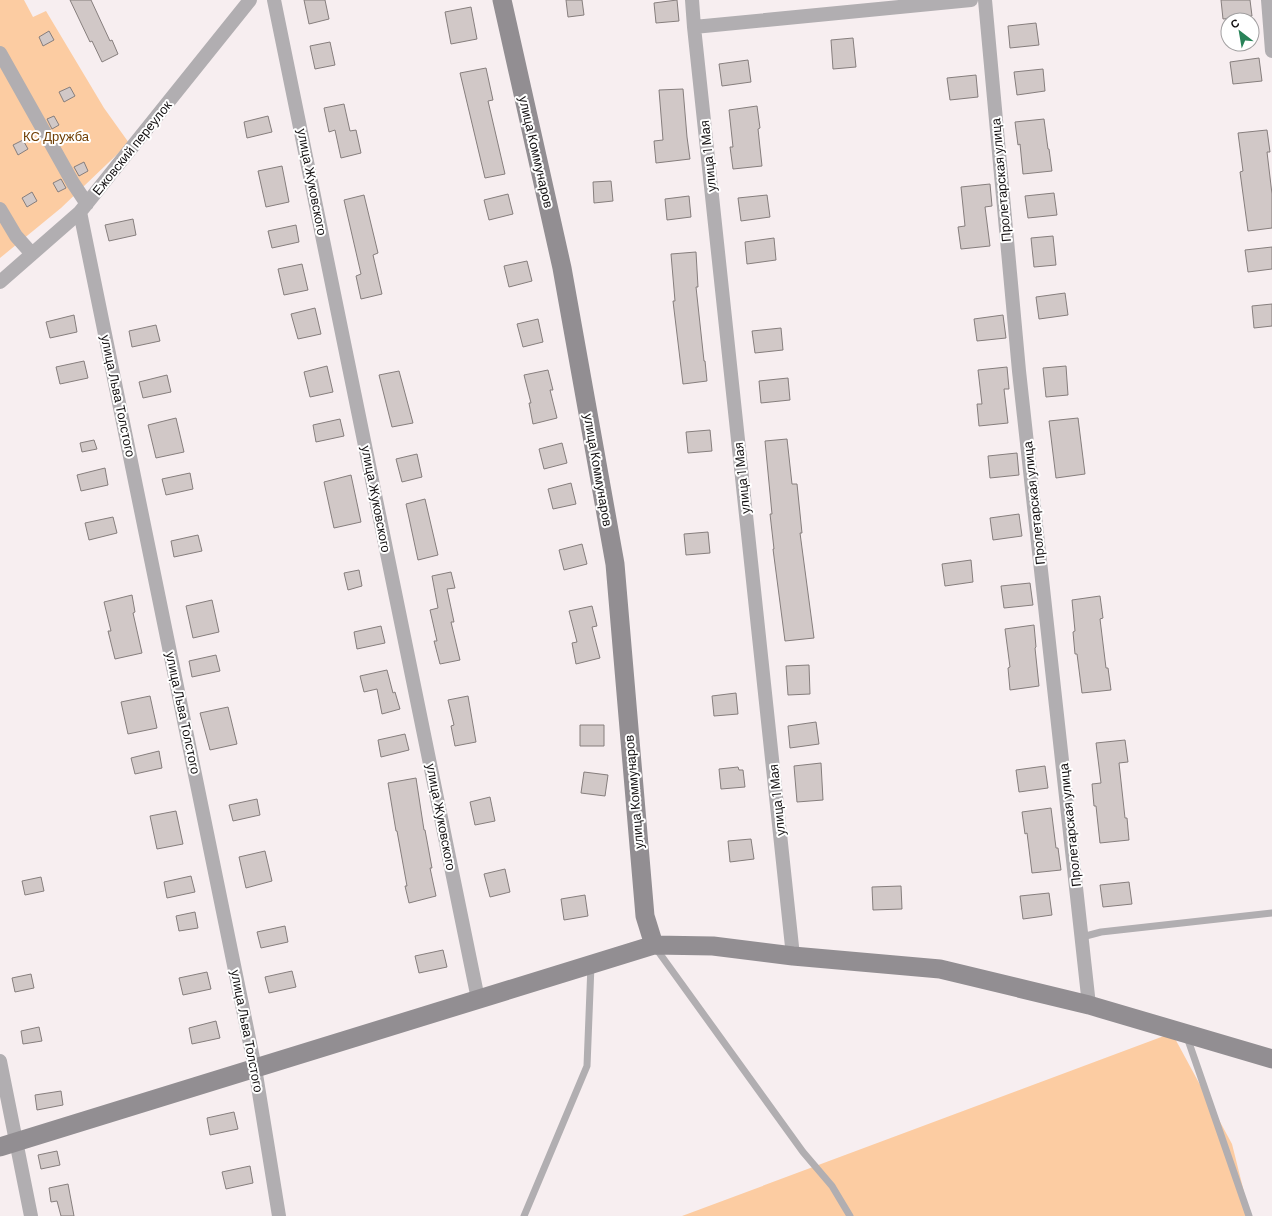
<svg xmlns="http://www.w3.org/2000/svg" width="1272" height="1216" font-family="'DM Sans',sans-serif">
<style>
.green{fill:#fccca2}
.building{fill:#d1c8c7;stroke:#867e7d}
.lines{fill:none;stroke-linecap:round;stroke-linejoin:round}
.service{stroke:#b1aeb1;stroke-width:7}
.minor{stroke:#b1aeb1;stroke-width:14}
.secondary{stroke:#928e92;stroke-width:19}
.labels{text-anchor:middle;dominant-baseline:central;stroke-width:4;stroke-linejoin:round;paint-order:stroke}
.park-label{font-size:13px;fill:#6f3e04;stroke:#fff}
.street-label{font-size:13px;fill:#131011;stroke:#fff}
</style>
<rect width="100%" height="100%" fill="#f7eef0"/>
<path class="green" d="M0,0h24l9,17 13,-6 58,97 25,35 -68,65 -61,50z
M1172,1033l60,111 18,72h-568z"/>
<path class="building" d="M70,0h21l19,41 2,-1 6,14 -16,8 -10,-21 -2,1z
M304,0h21l4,19 -20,5z
M566,0h16l2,15 -16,2z
M677,0l2,21 -23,2 -2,-20z
M1221,0h29l2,16 -29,3z
M471,7l6,32 -26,5 -6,-32z
M1036,23l3,22 -29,3 -2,-22z
M49,31l5,9 -11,6 -4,-9z
M853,38l3,29 -23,2 -2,-29z
M330,42l5,23 -20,4 -5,-23z
M1259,58l3,23 -29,3 -3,-22z
M748,60l3,22 -29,4 -3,-22z
M486,68l7,32 -5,1 17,73 -20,4 -25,-105z
M1043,69l2,22 -28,4 -3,-23z
M976,75l2,22 -28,3 -3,-22z
M70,87l5,9 -11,6 -5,-10z
M683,89l4,48 3,22 -34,4 -2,-22 9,-1 -4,-50z
M344,104l6,27 6,-1 5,23 -20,5 -6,-28 -6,2 -5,-24z
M757,106l3,22 -2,1 4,37 -29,3 -3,-22h3l-4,-37z
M54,116l5,9 -7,4 -5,-10z
M268,116l4,16 -25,6 -3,-16z
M1044,119l4,30h1l3,22 -29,3 -3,-30 -2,1 -3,-23z
M1267,130l3,22h-3l5,42v34l-24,3 -8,-59 3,-1 -5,-38z
M23,140l5,9 -10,6 -5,-10z
M84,162l4,9 -9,5 -5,-9z
M282,166l7,36 -23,5 -8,-36z
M61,179l5,9 -8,4 -5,-9z
M611,181l2,20 -19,2 -1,-21z
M990,184l2,22 -7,1 5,39 -29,3 -3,-22 7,-1 -4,-39z
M32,192l5,9 -10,6 -5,-9z
M1054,193l3,22 -29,3 -3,-22z
M508,194l5,20 -24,6 -5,-20z
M364,195l14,58 -5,2 9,39 -21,5 -5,-23 5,-2 -17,-74z
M767,195l3,22 -29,4 -3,-23z
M689,196l2,21 -24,3 -2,-21z
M133,219l3,16 -27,6 -4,-16z
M296,225l3,17 -27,6 -4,-17z
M1053,236l3,29 -22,2 -3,-29z
M774,238l2,22 -29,4 -2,-22z
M1272,247v22l-24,3 -3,-22z
M696,252l2,35h-2l8,74h1l2,20 -24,3 -10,-83h2l-4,-47z
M527,261l5,20 -23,6 -5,-21z
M302,264l6,26 -24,5 -6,-26z
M1065,293l3,22 -29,4 -3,-22z
M1272,304v22l-18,2 -2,-22z
M315,308l6,26 -23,5 -7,-25z
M74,315l3,17 -27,6 -4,-16z
M1003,315l3,23 -29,3 -3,-22z
M538,319l5,23 -20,5 -6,-23z
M156,325l4,16 -28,6 -3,-16z
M781,328l2,22 -28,3 -3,-22z
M84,361l4,17 -28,6 -4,-17z
M327,366l6,26 -23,5 -6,-25z
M1066,366l2,29 -22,2 -3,-29z
M1007,367l2,22h-5l4,34 -29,3 -2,-22h5l-4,-34z
M548,370l5,20h-3l7,28 -24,6 -4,-21h2l-7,-28z
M399,371l14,52 -21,4 -13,-52z
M167,375l4,17 -28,6 -4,-16z
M788,378l2,22 -29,3 -2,-22z
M176,418l8,34 -28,6 -8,-33z
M1078,418l7,56 -29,4 -7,-57z
M340,419l4,17 -28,6 -3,-17z
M710,430l2,21 -24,2 -2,-21z
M787,439l5,45h5l5,49h-2l14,105 -29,3 -12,-92h1l-4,-35h2l-7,-73z
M94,440l3,9 -15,3 -2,-9z
M562,443l5,20 -23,6 -5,-20z
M1017,453l2,22 -29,3 -2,-22z
M417,454l5,23 -20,5 -6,-23z
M105,468l3,17 -27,6 -4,-16z
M190,473l3,16 -27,6 -4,-16z
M351,475l10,47 -27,6 -10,-46z
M571,483l5,21 -23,5 -5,-20z
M425,499l13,56 -20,5 -12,-56z
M1019,514l3,22 -29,4 -3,-22z
M113,517l4,16 -28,7 -4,-17z
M708,532l2,21 -24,2 -2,-21z
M198,535l4,16 -28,6 -3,-16z
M582,544l5,20 -23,6 -5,-20z
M971,560l2,22 -28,4 -3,-22z
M359,570l3,16 -14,4 -4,-17z
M451,572l4,16 -8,1 7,33h-3l9,38 -20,4 -6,-23h3l-7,-31 8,-2 -6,-32z
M1030,583l3,22 -29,3 -3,-22z
M132,595l3,17 -2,1 9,40 -27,6 -7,-28h3l-7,-29z
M1100,596l3,22 -3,1 6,49h2l3,22 -29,3 -5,-39h-2l-2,-22 2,-1 -3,-31z
M212,600l7,32 -26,6 -7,-32z
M592,606l5,20 -5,1 8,31 -24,6 -4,-21 5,-1 -8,-31z
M1034,625l2,22 -1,1 4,38 -29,4 -2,-22 2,-1 -5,-38z
M381,626l4,17 -28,6 -3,-17z
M216,655l4,16 -28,6 -3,-16z
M809,665l1,29 -22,1 -2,-29z
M387,670l6,23 2,-1 5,17 -18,5 -5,-25 -13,3 -4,-16z
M736,693l2,21 -24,2 -2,-20z
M150,696l7,32 -29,6 -7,-32z
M468,696l8,46 -21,4 -4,-20 3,-1 -6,-25z
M228,707l9,37 -27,6 -10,-37z
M816,722l3,22 -29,4 -2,-22z
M580,725h24v21h-24z
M405,734l4,16 -28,7 -3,-17z
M1125,740l3,22 -9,1 6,55h2l2,22 -29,3 -4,-37h-2l-2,-22 9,-1 -5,-40z
M159,751l3,17 -27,6 -4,-16z
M821,763l2,37 -26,2 -3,-36z
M1045,766l3,22 -29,4 -3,-22z
M738,767l1,3h4l2,17 -24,2 -2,-20z
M584,772l24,3 -3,21 -24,-3z
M416,778l8,52h1l7,38h-2l6,28 -27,7 -4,-17h2l-10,-55h-1l-8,-48z
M490,797l5,24 -20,4 -5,-23z
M257,799l3,16 -27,6 -4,-16z
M1051,808l5,40h2l3,22 -29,3 -5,-40 -2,1 -3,-22z
M176,811l7,33 -26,5 -7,-33z
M751,839l3,20 -24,3 -2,-21z
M265,851l7,30 -26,7 -7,-31z
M505,869l5,23 -20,5 -6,-23z
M191,876l4,16 -28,6 -3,-16z
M41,877l3,14 -19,4 -3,-14z
M1129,882l3,22 -29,3 -3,-22z
M901,886l1,23 -29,1 -1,-23z
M1049,893l3,22 -29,4 -3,-23z
M585,895l3,21 -24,4 -3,-21z
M195,912l3,16 -19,3 -3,-15z
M285,926l3,16 -27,6 -4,-16z
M443,950l4,17 -28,6 -4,-17z
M292,971l4,16 -27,6 -4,-16z
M207,972l4,17 -28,6 -4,-17z
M31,974l3,14 -19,4 -3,-14z
M216,1021l4,17 -28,6 -3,-16z
M39,1027l3,14 -19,3 -2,-13z
M61,1091l2,14 -26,5 -2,-15z
M234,1112l4,17 -28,6 -3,-17z
M57,1151l3,14 -19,4 -3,-14z
M250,1166l3,17 -27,6 -4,-17z
M68,1184l6,32h-13l-4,-15 -6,1 -2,-14z"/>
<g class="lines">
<path class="service" d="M1082,937l19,-5 171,-19
M655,947l148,205 29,34 18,30
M1187,1037l62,179
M524,1216l63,-150 4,-101"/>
<path class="minor" d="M274,0l204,999
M692,0l2,27 99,929
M985,0l34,371 70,634
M1268,0l4,51
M694,27l277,-27
M0,53l73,130 14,21
M0,209l16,27 16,18
M80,212l175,856 24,148
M0,282l80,-70 170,-212
M0,1061l31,155"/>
<path class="secondary" d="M502,0l60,268 53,296 30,352 9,29
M0,1147l654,-202 59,1 80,10 147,13 149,36 183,54"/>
</g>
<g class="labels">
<g class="park-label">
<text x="56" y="136">КС Дружба</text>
</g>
<g class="street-label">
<text transform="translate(132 148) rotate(-51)">Ежовский переулок</text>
<text transform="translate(536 152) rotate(77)">улица Коммунаров</text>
<text transform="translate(708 156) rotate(-96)">улица 1 Мая</text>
<text transform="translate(1001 180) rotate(-95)">Пролетарская улица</text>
<text transform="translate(312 182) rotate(79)">улица Жуковского</text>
<text transform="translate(118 396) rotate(78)">улица Льва Толстого</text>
<text transform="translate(598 470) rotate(80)">улица Коммунаров</text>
<text transform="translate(742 478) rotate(-96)">улица 1 Мая</text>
<text transform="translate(376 499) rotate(79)">улица Жуковского</text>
<text transform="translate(1034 503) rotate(-96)">Пролетарская улица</text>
<text transform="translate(183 713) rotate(78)">улица Льва Толстого</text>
<text transform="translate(634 792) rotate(-95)">улица Коммунаров</text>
<text transform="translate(777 800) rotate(-96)">улица 1 Мая</text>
<text transform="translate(441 817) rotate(79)">улица Жуковского</text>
<text transform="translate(1070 825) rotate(-96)">Пролетарская улица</text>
<text transform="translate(247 1031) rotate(79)">улица Льва Толстого</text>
</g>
</g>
<g transform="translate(1240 32) rotate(329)"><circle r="19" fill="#ffffff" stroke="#a19fa0"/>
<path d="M0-3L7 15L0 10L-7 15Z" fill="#298359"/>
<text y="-6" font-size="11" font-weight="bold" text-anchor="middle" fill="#131011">С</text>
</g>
</svg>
